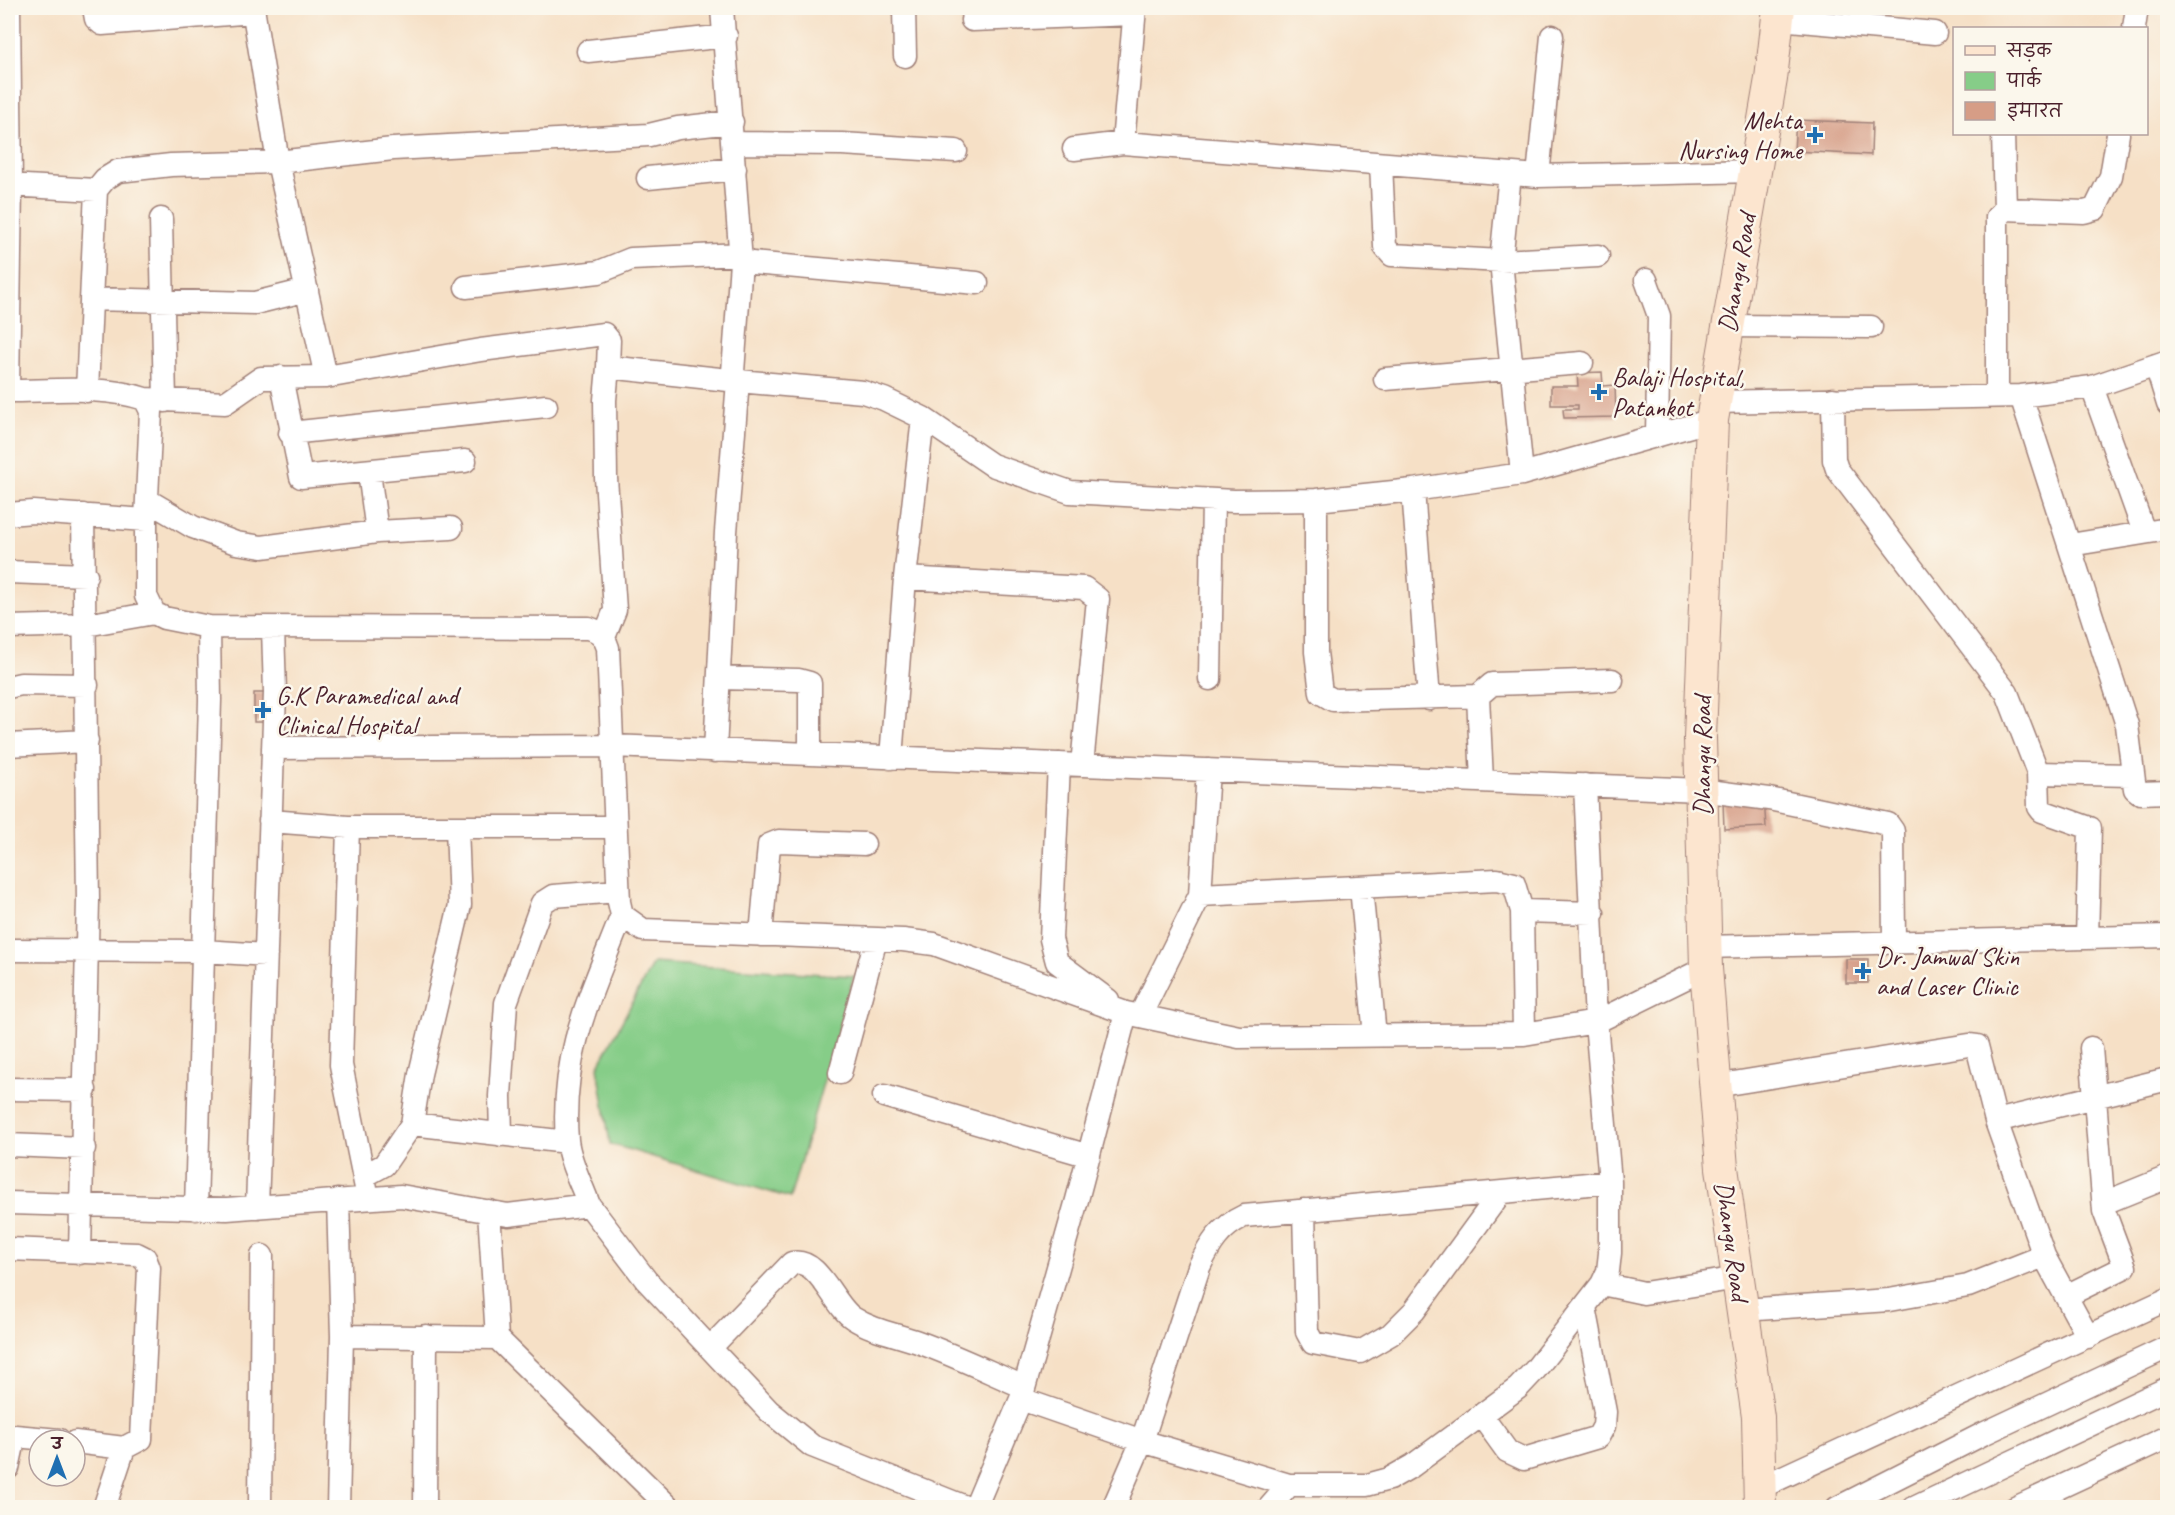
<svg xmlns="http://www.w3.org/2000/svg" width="2175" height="1515" font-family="Caveat,'Playpen Sans Deva',sans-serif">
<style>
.green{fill:#86cd88;stroke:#68765a;stroke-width:1.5}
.building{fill:#d69d86}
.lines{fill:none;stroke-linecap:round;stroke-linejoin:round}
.street-casing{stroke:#a08078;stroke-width:25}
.secondary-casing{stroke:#a08078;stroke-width:34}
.street{stroke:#fff;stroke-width:22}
.secondary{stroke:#fce5cf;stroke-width:32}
.poi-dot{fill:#1f6fb2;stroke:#fbf7ec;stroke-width:2}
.labels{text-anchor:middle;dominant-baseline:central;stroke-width:5;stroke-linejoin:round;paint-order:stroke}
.poi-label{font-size:26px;fill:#4a1f2b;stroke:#fbf7ec;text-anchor:start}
.street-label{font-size:26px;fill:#4a1f2b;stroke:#fbf7ec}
</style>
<rect width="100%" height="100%" fill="#fbf7ec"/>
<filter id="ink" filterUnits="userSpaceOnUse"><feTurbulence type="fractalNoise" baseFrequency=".0167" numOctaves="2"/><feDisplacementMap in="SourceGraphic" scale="12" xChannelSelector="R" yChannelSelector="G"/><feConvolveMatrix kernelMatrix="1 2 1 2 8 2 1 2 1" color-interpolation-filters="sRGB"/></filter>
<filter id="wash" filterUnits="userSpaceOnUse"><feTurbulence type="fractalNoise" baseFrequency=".008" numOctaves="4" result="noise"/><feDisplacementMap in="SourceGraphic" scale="24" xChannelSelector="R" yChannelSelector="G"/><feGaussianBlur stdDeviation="1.35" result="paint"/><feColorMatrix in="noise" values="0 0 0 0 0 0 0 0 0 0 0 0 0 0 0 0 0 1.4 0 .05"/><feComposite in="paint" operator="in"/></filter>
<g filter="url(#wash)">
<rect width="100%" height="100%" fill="#f6e0c6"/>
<path class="green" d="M653,963l201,13 -64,222 -180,-54 -12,-77z"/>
<g id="blocks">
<path class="building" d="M1796,120l76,3 -1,32 -77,-4z
M1602,372l1,14 12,-1 1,32 -52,1 -1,-9h15v-4h-27v-19h27l-1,-13z
M254,693h19l-1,29h-18z
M1764,798l2,29 -42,2 -1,-28z
M1846,959h22v24h-22z"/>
</g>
</g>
<g filter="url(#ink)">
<use href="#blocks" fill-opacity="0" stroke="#a08078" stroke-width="1.5"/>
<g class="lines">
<defs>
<path id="street" d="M94,8l2,11 6,5 152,-12
M253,8l25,154 48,215 155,-27 123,-16 5,6 -1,27 130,14 -12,151 -11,219
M722,8l19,254 -8,110 5,9 125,11 21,7 39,19 69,47 78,27 164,9 82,-1 97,-10 109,-16 190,-54
M904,8l1,48
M1779,19l156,14
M972,20l162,-6
M2134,28l3,-20
M588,51l138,-15
M733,143l109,1 114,7
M1123,143l12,-135
M1074,149l49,-6 415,33 217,-5
M1381,164l4,83 7,8 109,6 97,-5
M1510,174l-9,87 21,213
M1538,176l14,-140
M648,178l87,-9
M8,185l88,5
M2005,209l79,3 11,-3 16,-33 7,-42
M161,219l4,182
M741,262l236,21
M1646,280l13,36 -2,119
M466,287l133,-15 32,-13 110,-5
M91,299l164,4 52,-13
M1728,326l143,1
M2156,365l12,39
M281,377l20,100 164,-16
M1385,379l197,-16
M2092,387l52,145
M8,391c43,0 95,-6 137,8l6,12 -5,109v76l8,17 10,5 45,9 380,1c12,4 15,8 19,20l11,254 3,13 21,15 260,10 31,4 192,69
M8,391l3,-206 -2,-177
M87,391l9,-201 9,-11 13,-8 53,-6 107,-3 115,-13 256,-14 29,-7 54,-6
M1997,396v-179l8,-8 -2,-75
M2021,396l106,329 8,64 5,4 28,-1
M145,399l80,4 36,-25 65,-1
M1833,399l1,61 3,9 170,224 31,80 1,34 3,4 48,17 -3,110
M1715,402l306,-6 71,-9 76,-26
M290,433l256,-27
M369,472l8,60
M1413,490l16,209
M147,500l46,27 43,16 26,4 115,-15 74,-4
M1316,500v152l5,41 12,7 145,-4 4,85
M8,514l25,-2 113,8
M2070,545l98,-16
M8,572l78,3
M905,578l179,10 14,11 -16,166
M8,627l78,-2 68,-12
M604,637l11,-27 -9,-132 -1,-78 3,-33
M719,678l80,2 11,3v71
M1210,679l3,-179
M8,687l13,-3 66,1
M1478,696l14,-12 120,-4
M8,745l79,-4
M273,748l339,-2 1089,44 68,9 119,25 5,7 1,111
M891,758l14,-180 18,-160
M1059,764l-8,175 6,23 51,38
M1208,770l-8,125 297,-15 17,4 8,27 2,123
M2038,773l93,2
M270,821l78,6h266
M348,827l-7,238 25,123
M1361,887l14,149
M1522,911l71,2
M761,935l8,-90 10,-4 85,3
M1705,947l463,-11
M8,950l195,1 63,4
M1140,1016l60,-121
M840,1073l36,-134
M1715,1086l254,-41 8,1 19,75 48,135 44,81
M8,1089l77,1
M884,1096l205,60
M1996,1121l172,-42
M412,1124l155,18
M501,1135l-1,-39 6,-93 36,-100 11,-7 65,-5
M8,1145l76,3
M364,1176l20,-11 28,-41 8,-50 40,-169 -3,-78
M8,1203l219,6 174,-13 107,19 81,-10c-7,-20 -20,-44 -22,-65 -7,-86 25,-148 55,-225
M2104,1203l64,-26
M589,1205l57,75 123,131 43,35 156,62
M257,1207l18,-514 -2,-65
M196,1209l14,-509 -1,-73
M1304,1210l3,122 6,11 47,9 31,-18 23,-23 87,-119
M489,1211l8,127 173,170
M8,1249l129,5 8,4 4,10 -8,171 -17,9 -20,60
M80,1253l8,-353 -5,-385
M1602,1284l42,9 94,-15
M2066,1296l59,-29 -21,-56 -13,-163
M1743,1310l146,-10 79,-14 76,-30
M342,1336l155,2
M710,1348l82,-85c27,-6 41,42 61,55 20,13 43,16 65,24 36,13 71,30 106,45
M1021,1399l121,42 147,44h78l22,-6 23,-13 106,-78 17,-18 67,-86 6,-13 2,-18v-71l-14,-160 -11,-237
M1481,1415l26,36 17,8 74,-22 6,-11 1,-14 -20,-105
M75,1442l49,6
M8,1468l7,-32 44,4
M1759,1488l409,-189
M1114,1506l28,-65 57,-174c11,-23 21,-40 45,-51l366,-34
M260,1508l2,-252
M338,1508l4,-172 -4,-136
M425,1508l1,-172
M975,1508l46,-109 56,-199 49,-187 113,24 285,-3 72,-12 110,-54
M1269,1508l20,-23
M1837,1508l146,-74 185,-87
M1914,1508l254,-120
M2015,1508l153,-71"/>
<path id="secondary" d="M1760,1508l-2,-91 -36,-249 -16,-200 -6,-230 12,-318 59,-341 8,-71"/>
</defs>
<use href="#street" class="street-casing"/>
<use href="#secondary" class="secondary-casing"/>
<use href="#street" class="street"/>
<use href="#secondary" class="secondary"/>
</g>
</g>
<g class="poi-dot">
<path d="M1812 126h6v6h6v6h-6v6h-6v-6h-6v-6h6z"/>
<path d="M1596 383h6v6h6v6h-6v6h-6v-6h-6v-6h6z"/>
<path d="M260 701h6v6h6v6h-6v6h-6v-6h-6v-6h6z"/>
<path d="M1860 962h6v6h6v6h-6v6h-6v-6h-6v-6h6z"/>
</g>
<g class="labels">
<g class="poi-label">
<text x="1802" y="120" text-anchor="end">Mehta<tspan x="1802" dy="30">Nursing Home</tspan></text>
<text x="1612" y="377">Balaji Hospital,<tspan x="1612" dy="30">Patankot</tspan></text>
<text x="276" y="695">G.K Paramedical and<tspan x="276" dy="30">Clinical Hospital</tspan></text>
<text x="1876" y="956">Dr. Jamwal Skin<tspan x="1876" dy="30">and Laser Clinic</tspan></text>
</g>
<g class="street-label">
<text transform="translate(1737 273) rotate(-80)">Dhangu Road</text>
<text transform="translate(1702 756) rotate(-90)">Dhangu Road</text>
<text transform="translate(1732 1241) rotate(82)">Dhangu Road</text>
</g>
</g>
<rect width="2175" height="1515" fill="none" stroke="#fbf7ec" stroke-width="30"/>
<rect x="1953" y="27" width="195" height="108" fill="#fbf7ec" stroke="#b4a19f" stroke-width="1.5"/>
<rect x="1965" y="46" width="30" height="9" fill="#fce5cf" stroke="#b4a19f" stroke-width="1.5"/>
<text x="2007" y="57" font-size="18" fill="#4a1f2b">सड़क</text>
<rect x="1965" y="72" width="30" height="18" fill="#86cd88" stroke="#b4a19f" stroke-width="1.5"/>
<text x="2007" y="87" font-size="18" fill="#4a1f2b">पार्क</text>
<rect x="1965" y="102" width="30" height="18" fill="#d69d86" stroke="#b4a19f" stroke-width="1.5"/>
<text x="2007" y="117" font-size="18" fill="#4a1f2b">इमारत</text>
<g transform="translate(57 1458)"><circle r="28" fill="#fbf7ec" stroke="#b4a19f" stroke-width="1.5"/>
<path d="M0-4.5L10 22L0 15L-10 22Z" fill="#1f6fb2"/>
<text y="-9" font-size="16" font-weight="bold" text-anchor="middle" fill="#4a1f2b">उ</text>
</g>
</svg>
